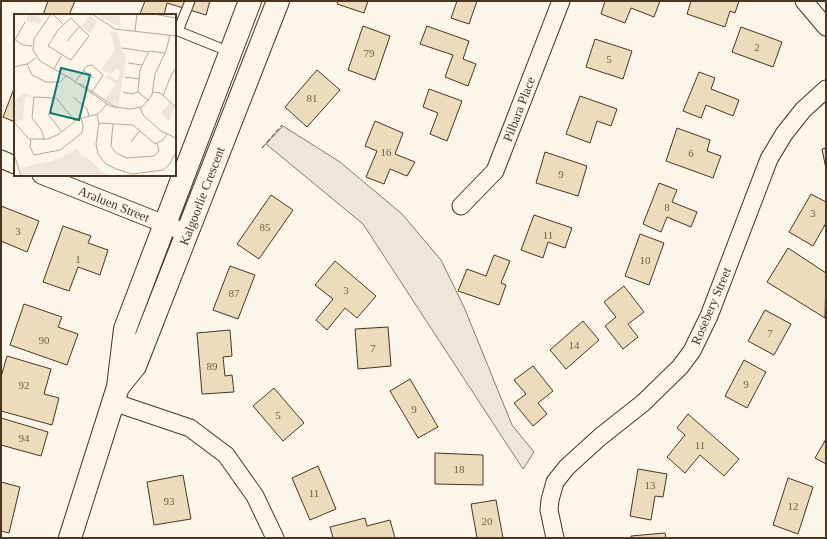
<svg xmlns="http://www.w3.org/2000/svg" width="827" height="539" font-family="Georgia,serif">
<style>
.green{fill:#ede6d9;stroke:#887966}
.building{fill:#ecdcbc;stroke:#4a3520}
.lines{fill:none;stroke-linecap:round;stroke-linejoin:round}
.service-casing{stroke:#4a3520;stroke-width:11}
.minor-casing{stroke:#4a3520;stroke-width:19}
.tertiary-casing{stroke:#4a3520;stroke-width:24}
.service{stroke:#fbf6e9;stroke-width:9}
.minor{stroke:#fbf6e9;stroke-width:17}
.tertiary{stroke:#fbf6e9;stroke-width:22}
.fence{stroke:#4a3520;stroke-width:1;stroke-dasharray:5 2;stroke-linecap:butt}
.labels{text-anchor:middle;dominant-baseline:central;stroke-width:3;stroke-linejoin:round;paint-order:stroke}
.number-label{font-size:11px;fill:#725f47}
.street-label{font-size:13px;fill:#4a3520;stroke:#fbf6e9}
.inset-road{fill:none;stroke:#b4a999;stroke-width:1}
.view{fill:#0f766e;fill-opacity:0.15;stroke:#0f766e;stroke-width:2}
.inset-edge{fill:none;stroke:#4a3520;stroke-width:2}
</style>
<rect width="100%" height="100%" fill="#fbf6e9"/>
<path class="green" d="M283,126l57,36 62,52 39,46 23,47 48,118 22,27 -11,17 -160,-245 -97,-80z"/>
<path class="building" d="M48,1h27l-6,14h-26z
M145,1h65l-4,14 -39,-12 -3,12h-21l-3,-1z
M338,1h30l-4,12 -27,-9z
M457,1h20l-8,23 -18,-6z
M605,1h55l-6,16 -23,-9 -6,15 -24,-9z
M691,1h48l-4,12 -5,-2 -5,16 -38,-13z
M363,26l27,10 -15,44 -27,-10z
M427,26l42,15 -6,18 13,5 -8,22 -23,-9 8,-22 -33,-11z
M741,27l41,15 -9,25 -41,-15z
M595,39l37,12 -9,28 -37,-12z
M317,70l23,20 -33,37 -22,-20z
M699,72l16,6 -4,11 28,11 -6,16 -27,-11 -5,13 -18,-7z
M15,86v36l-12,-5z
M429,89l33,12 -15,40 -17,-7 8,-21 -15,-6z
M580,96l37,13 -6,17 -14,-5 -7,22 -24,-9z
M375,121l28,12 -8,21 20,8 -8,14 -17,-7 -6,15 -18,-7 11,-26 -12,-5z
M677,128l33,12 -3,11 14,5 -8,22 -47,-17z
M826,148v21l-4,-20z
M545,152l42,14 -9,30 -42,-13z
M659,183l18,7 -5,12 25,10 -6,15 -24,-10 -6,15 -18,-8z
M811,194l15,8v21l-13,23 -24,-14z
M271,195l22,15 -34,49 -22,-15z
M1,206l38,15 -12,31 -26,-11z
M534,215l38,13 -7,20 -17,-6 -5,16 -22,-8z
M63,226l28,10 -3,7 20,7 -8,25 -22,-8 -9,24 -26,-9z
M640,234l24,9 -15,42 -24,-9z
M788,248l38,25 -1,45 -58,-36z
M494,255l16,6 -9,22 5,2 -7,20 -41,-14 9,-22 19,7z
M335,261l41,35 -19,22 -12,-10 -18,22 -11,-10 17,-21 -18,-14z
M230,266l25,9 -17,44 -25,-9z
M624,286l20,26 -16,12 10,13 -15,12 -18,-23 11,-9 -12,-15z
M24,304l38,13 -4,10 20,7 -11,31 -57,-20z
M765,310l26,14 -17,31 -26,-14z
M583,321l16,19 -33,29 -16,-19z
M388,327l3,39 -33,3 -3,-40z
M230,330l2,26 -9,1 2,19 7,-1 2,17 -32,2 -5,-61z
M7,356l44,13 -7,25 15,4 -7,27 -51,-14v-34z
M744,360l22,12 -19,36 -22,-12z
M533,366l20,25 -15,12 9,11 -14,12 -19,-23 12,-9 -12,-14z
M410,379l28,48 -20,11 -28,-47z
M274,388l30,35 -21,18 -30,-35z
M688,414l51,45 -15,17 -24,-21 -15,18 -18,-16 18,-22 -8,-7z
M1,418l47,14 -7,24 -40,-11z
M826,439v25l-11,-6z
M435,453l48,2v30l-48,-1z
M318,466l18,43 -26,11 -18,-42z
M638,469l29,5 -4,23 -8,-1 -4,24 -21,-4z
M183,475l8,44 -37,6 -7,-43z
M788,478l25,9 -15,47 -25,-9z
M1,482l19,5 -11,46 -8,-2z
M496,500l7,38h-26l-6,-34z
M365,518l2,8 23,-6 5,18h-62l-3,-11z
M665,533l1,5h-35v-2z"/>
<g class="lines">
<defs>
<path id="service" d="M190,1l-12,30 52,21"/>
<path id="minor" d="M804,1l22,26
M1,159l14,6
M41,175l146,58
M461,206l34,-35 66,-170
M113,402l77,26 36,27 29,41 20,42
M555,538l-6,-28 1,-10 5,-18 12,-15 33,-30 43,-34 37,-36 12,-16 17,-35 60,-157 15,-25 19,-24 23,-21"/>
<path id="tertiary" d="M118,387l17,-21 143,-365
M70,538l48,-151 7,-58 125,-328"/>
</defs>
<use href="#service" class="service-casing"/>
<use href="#minor" class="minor-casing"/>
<use href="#tertiary" class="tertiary-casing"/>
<use href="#service" class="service"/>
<use href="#minor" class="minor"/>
<use href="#tertiary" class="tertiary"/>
<path class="fence" d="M262,148l20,-23"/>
</g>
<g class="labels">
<g class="number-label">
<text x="757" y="47">2</text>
<text x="369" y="53">79</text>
<text x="609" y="59">5</text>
<text x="312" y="98">81</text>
<text x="386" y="152">16</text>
<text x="691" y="153">6</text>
<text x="561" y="174">9</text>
<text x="667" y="207">8</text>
<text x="813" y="213">3</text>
<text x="265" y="227">85</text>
<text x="18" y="231">3</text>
<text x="548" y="235">11</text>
<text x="78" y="259">1</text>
<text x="645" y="260">10</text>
<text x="346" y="290">3</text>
<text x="234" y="293">87</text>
<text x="770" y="333">7</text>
<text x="44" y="340">90</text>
<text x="574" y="345">14</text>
<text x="373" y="348">7</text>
<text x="212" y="366">89</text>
<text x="746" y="384">9</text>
<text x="24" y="385">92</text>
<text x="414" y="409">9</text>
<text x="278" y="415">5</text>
<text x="24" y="438">94</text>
<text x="700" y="445">11</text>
<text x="459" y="469">18</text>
<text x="650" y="485">13</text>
<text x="314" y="493">11</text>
<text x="169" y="501">93</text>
<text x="793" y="506">12</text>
<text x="487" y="521">20</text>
</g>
<g class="street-label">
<text transform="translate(519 109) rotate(-69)">Pilbara Place</text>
<text transform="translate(202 196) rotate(-69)">Kalgoorlie Crescent</text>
<text transform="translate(114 204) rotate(22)">Araluen Street</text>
<text transform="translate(711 306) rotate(-67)">Rosebery Street</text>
</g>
</g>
<g transform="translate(14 14)">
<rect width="162" height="162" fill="#fbf6e9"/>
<path d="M15,0h9l4,7 -3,3 -11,-2 -2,-3zM84,0h22v12l-13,-5zM76,1l7,7 -7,11 -8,-7zM96,17l7,1 9,29 -8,45 -13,-6 11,-16 -11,-7 2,-2 11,6 2,-11 -3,-1 -7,5 -9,-4 14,-21zM10,79l9,3 -8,1 -2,23 -8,2 -1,-21zM156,89l5,4 -6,14 -8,-8zM63,134l4,8 7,2 13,13 10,5h-89l-2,-8 39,-9z" fill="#ede6d9"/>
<path class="inset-road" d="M37,0l-17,25 -1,11 7,11 28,16M39,0l10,10M78,0l23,15 61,7M139,0l23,4M57,4l18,18 -18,24 -23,-14 10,-16zM121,17l2,-17M0,25l9,6 9,1M1,26l10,-18M53,27l13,-15M108,34l26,4M114,49l14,2M13,50l5,11 14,7h14l6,-6M0,53l13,-3 9,-6M40,55l7,-13M69,56l11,8M53,62l43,30 19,3 13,-2 10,-12 3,-21 11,-23 4,-16M111,63l14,2M61,68l12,-16 5,-1 11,10 -12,18M65,69l38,25M109,78l9,2 6,-2M139,78l7,1 16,14M149,82l8,-21 5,-7M59,83l14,12 2,7M135,87l-11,-9 2,-22 9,-19 16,2M126,93l3,8 18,16 15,7M34,100l14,18M83,101l2,8 -3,21 2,10 8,10 10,5 16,5 31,-4 6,-5 7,-13M0,108l15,17h19l11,-5 19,-15 20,-5 9,-10M85,109l34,2 22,19 8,-4 4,-6M99,110l-2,22 5,7 11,5 27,-2 5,-5 -2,-8M17,126l-1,7 4,8 26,-5 22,-17 1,-8 -2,-7M30,126l-2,-9 -10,-13 2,-21 22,1 19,23M117,128l9,-12M0,140l7,22"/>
<path class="view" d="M47,54l29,7 -11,45 -29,-7z"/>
<rect width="162" height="162" class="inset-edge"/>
</g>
<rect width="827" height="539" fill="none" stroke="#4a3520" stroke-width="4"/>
</svg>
